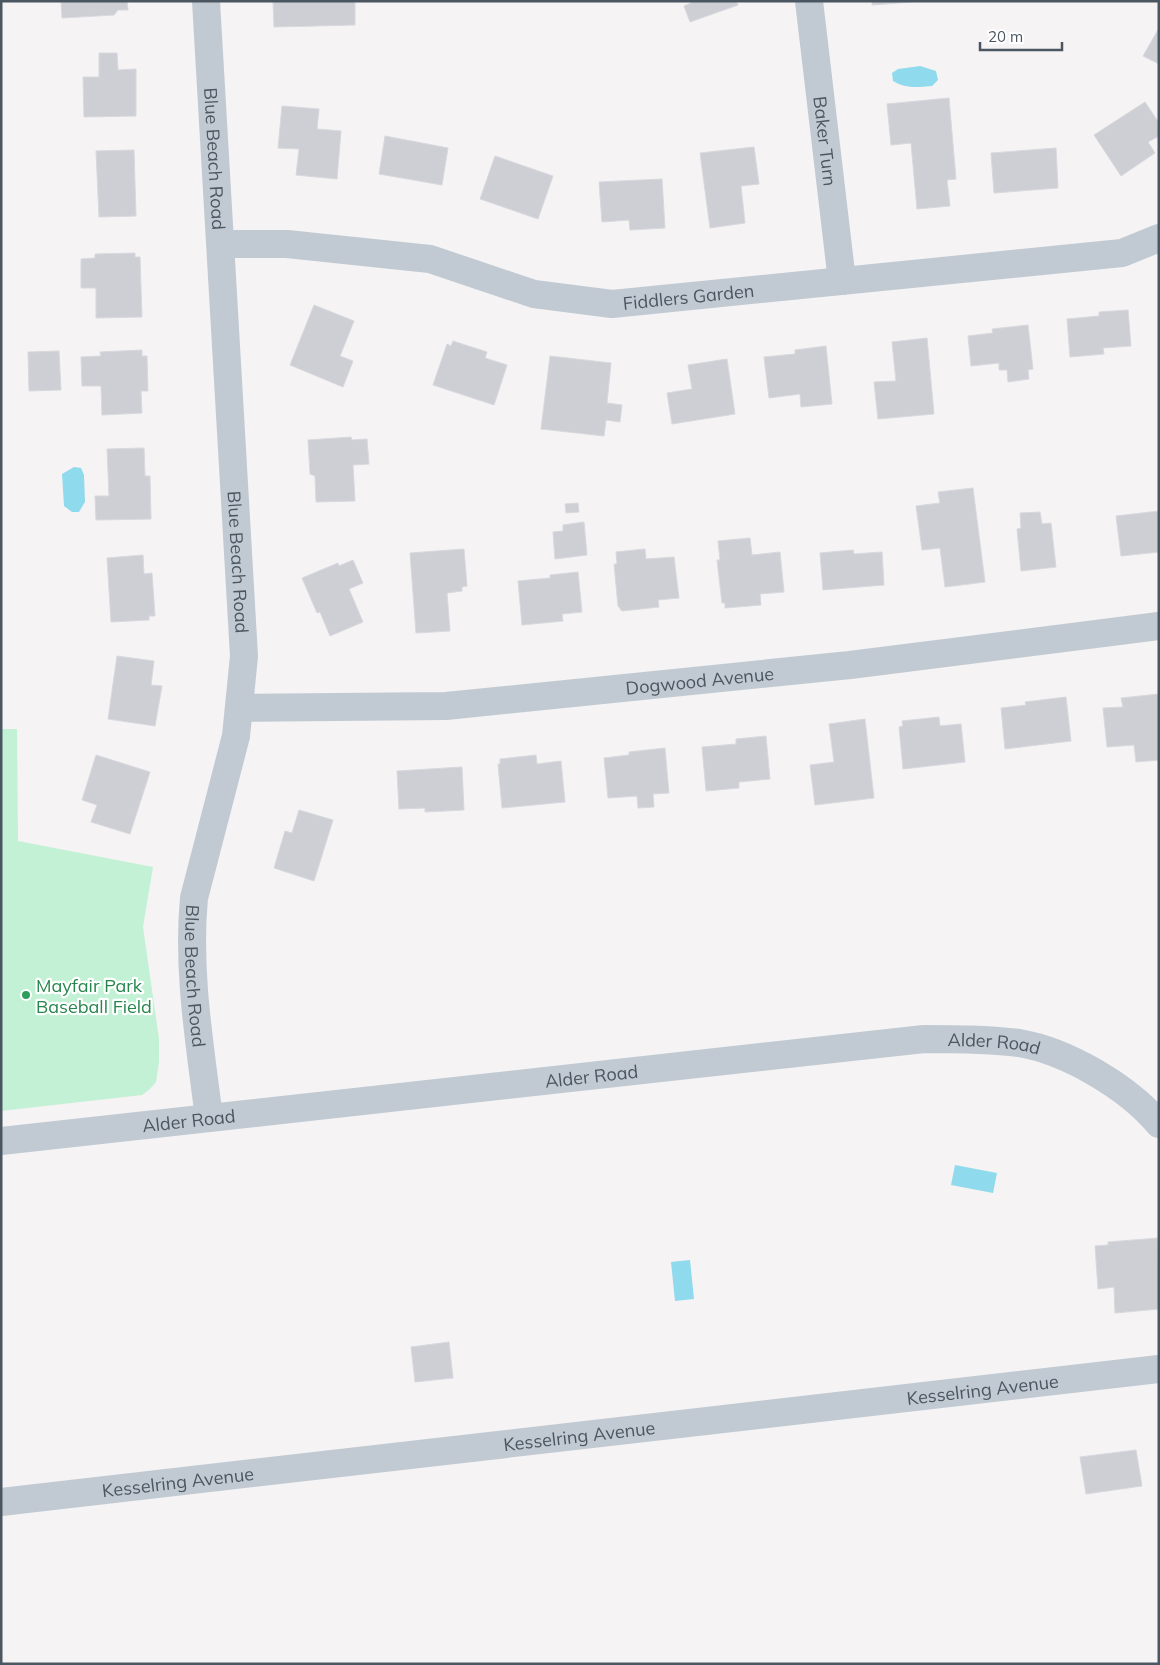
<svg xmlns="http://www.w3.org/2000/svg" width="1160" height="1665" font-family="Mulish,sans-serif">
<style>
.green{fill:#c3f1d5}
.water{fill:#90daee}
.building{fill:#cdcfd5;stroke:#d7d9de}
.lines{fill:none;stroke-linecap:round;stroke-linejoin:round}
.minor{stroke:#c1cad2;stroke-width:28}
.leisure-dot{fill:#2e9e5b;stroke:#fff;stroke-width:2}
.labels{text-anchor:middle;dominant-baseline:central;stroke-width:4.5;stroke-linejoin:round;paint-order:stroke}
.street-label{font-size:18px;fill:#4a5661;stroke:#fff}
.leisure-label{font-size:18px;fill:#27864d;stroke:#fff;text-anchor:start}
</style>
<rect width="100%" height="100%" fill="#f5f3f3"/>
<path class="green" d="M1,729h16l1,112 135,26 -10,60 16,112v23l-3,20 -7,8 -7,5 -141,16z"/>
<path class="water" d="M920,66l16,5 2,9 -6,6c-14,1 -26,3 -39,-5l-1,-8 6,-4z
M74,467l7,1 3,7 1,27 -6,10h-7l-8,-6 -2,-32z
M955,1165l42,8 -4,20 -42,-8z
M690,1260l4,39 -19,2 -4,-39z"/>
<path class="building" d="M61,1h66l1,9h-10l-4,5 -52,3z
M273,1h82v24l-81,2z
M690,1h46l2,4 -48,17 -6,-16 7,-3z
M872,1h52l-52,4z
M1159,28v36l-16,-8z
M99,53h18l1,17 18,-1v47l-52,1 -1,-40h16z
M949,98l7,81 -9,1 3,26 -33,3 -6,-66 -20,2 -4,-41z
M1145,102l14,21v13l-11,6 7,11 -34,23 -27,-41z
M282,106l37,3 -2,20 24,2 -4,48 -41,-4 3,-26 -21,-1z
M385,136l63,12 -6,37 -63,-11z
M754,147l5,37 -18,2 4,37 -35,5 -10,-75z
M1056,148l2,40 -64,5 -3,-40z
M134,150l2,66 -37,1 -3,-66z
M495,156l58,20 -15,43 -58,-20z
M662,179l3,49 -35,2 -1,-10 -27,2 -3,-40z
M135,253v4h5l2,60 -46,1v-30h-15v-29l14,-1v-4z
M314,305l40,16 -14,35 13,5 -10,26 -53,-22z
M1128,310l3,36 -28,2 1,6 -34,3 -3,-38 32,-3v-4z
M1028,325l5,44 -5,1 1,9 -21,3 -1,-12h-8v-7l-28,3 -3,-30 25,-3 -1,-4z
M927,338l7,76 -56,5 -4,-37 22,-1 -4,-39z
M453,341l34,11 -2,6 22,7 -13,40 -61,-20 14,-41 4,2z
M826,346l6,58 -31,3 -1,-13 -31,4 -5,-41 31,-3v-4z
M142,350v6h5l1,35h-7l1,22 -40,2 -1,-29h-19l-1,-29 20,-1 -1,-4z
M59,351l2,39 -32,1 -1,-39z
M550,356l61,7 -4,40 15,2 -2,17 -14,-2 -2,16 -63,-7z
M727,359l8,55 -63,10 -5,-31 25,-4 -4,-24z
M351,437l1,3 15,-1 2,25 -16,1 2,36 -39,1 -1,-26 -5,-2 -2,-34z
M144,448l1,28h5l1,43 -55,1 -1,-24h14l-2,-47z
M973,488l12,94 -40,5 -5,-39 -18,2 -6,-44 24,-3 -2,-11z
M578,503l1,9 -13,1 -1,-9z
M1159,511v41l-38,4 -5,-40z
M1040,512l2,12 9,-1 5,44 -35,4 -4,-42 4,-1 -1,-15z
M584,522l3,33 -32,4 -2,-27 10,-1v-6z
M750,538l2,17 28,-3 4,40 -24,2 1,11 -36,3v-5h-3l-5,-43h3l-2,-19z
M464,549l3,37 -5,1v4l-15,2 3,38 -34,2 -6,-80z
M645,549l1,10 28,-2 5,41 -21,2 1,7 -37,4 -4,-5 -4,-42h3l-1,-12z
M853,550l1,4 28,-2 2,33 -61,5 -3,-37z
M143,555l1,19 8,-1 3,43h-6v4l-38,2 -4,-64z
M353,560l10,23 -14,6 14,33 -33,14 -10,-24 -3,1 -15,-35 36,-15 1,3z
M578,572l4,40 -20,2 1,7 -41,4 -4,-44 32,-3v-3z
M117,656l37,5 -3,24 11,1 -7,40 -47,-7z
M1159,694v66l-23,2 -2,-17 -27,2 -4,-39 20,-1 -2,-9z
M1066,697l5,44 -66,8 -4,-41 25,-3 -1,-3z
M939,717l1,9 21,-2 4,38 -62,7 -4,-42 4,-1 -1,-5z
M865,719l9,79 -59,7 -5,-40 24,-3 -5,-38z
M766,736l4,43 -31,3v6l-33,3 -4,-44 34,-3v-5z
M665,748l4,45 -16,1 1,13 -16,1 -1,-12 -29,2 -4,-40 25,-3v-3z
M96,755l54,17 -20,62 -39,-12 6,-17 -15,-5z
M536,755l1,9 24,-3 4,41 -63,6 -4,-44h2v-5z
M462,767l2,43 -39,2v-4l-26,1 -2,-38z
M299,810l34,10 -19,61 -40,-13 11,-37 7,2z
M1158,1238l1,71 -44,4 -1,-26 -16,2 -3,-43 13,-1v-3z
M449,1342l4,36 -38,4 -4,-35z
M1136,1450l6,36 -56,8 -6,-37z"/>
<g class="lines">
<g class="minor">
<path id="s1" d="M206,1l38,655 -8,80 -42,162c-7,73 6,147 15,220"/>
<path id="s2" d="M809,1l33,280"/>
<path id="s3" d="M221,244h66l143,15 104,35 78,10 510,-51 37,-15"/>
<path id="s4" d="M239,708l207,-2 404,-41 309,-39"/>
<path id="s5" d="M1,1141l923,-102c32,0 63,0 95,4 48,8 109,44 140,81"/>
<path id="s6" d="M1,1502l1158,-133"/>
</g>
</g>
<circle class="leisure-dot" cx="26" cy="995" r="5"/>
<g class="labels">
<g class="street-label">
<text stroke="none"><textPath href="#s2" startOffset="141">Baker Turn</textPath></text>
<text stroke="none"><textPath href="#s1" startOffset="158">Blue Beach Road</textPath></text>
<text stroke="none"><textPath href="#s3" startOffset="475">Fiddlers Garden</textPath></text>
<text stroke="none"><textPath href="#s1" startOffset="562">Blue Beach Road</textPath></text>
<text stroke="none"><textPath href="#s4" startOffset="462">Dogwood Avenue</textPath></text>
<text stroke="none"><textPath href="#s1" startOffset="982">Blue Beach Road</textPath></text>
<text stroke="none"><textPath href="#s5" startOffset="999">Alder Road</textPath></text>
<text stroke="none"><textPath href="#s5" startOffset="594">Alder Road</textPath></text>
<text stroke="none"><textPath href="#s5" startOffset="189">Alder Road</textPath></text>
<text stroke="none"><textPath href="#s6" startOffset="988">Kesselring Avenue</textPath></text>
<text stroke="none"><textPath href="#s6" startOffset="582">Kesselring Avenue</textPath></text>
<text stroke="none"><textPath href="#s6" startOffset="178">Kesselring Avenue</textPath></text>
</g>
<g class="leisure-label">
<text x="36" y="985">Mayfair Park<tspan x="36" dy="21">Baseball Field</tspan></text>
</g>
</g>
<rect width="1160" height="1665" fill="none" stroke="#4a5661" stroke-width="5"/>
<path d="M980 42v8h82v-8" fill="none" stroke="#4a5661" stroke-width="2.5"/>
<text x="988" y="42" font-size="15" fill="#4a5661" stroke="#ffffff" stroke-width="4" paint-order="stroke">20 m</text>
</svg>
